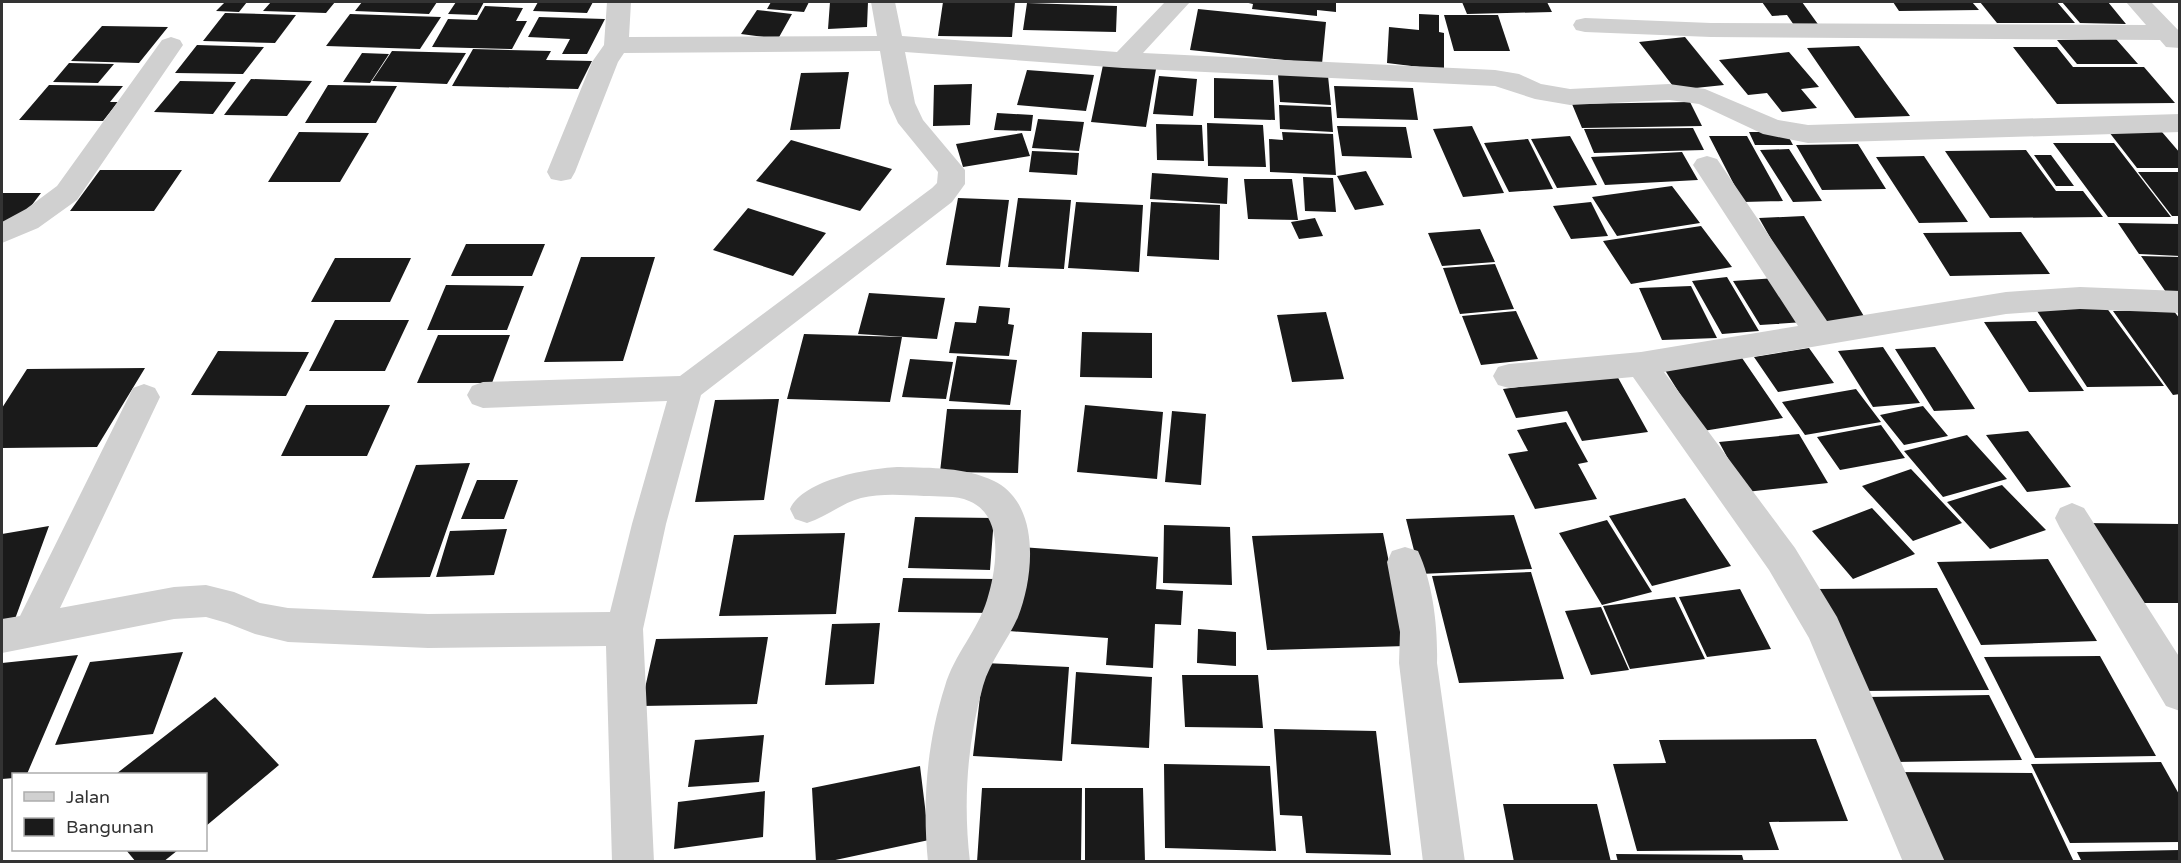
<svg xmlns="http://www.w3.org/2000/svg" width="2181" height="863" font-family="'Varela Round',sans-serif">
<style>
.building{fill:#1a1a1a}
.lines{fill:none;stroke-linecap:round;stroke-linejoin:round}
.minor{fill:#d0d0d0;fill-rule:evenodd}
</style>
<rect width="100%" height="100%" fill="#fff"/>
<path class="building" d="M225,2h22l-8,10 -23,-1z
M271,2h64l-9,11 -63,-2z
M362,2h75l-8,12 -74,-3z
M456,2h28l-7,13 -29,-1z
M538,2h55l-6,11 -54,-2z
M771,2h38l-5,10 -37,-3z
M830,2h38l-1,25 -39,2z
M943,2h72l-3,35 -74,-1z
M1244,2h92v10l-19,-2v6l-65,-7 1,-5z
M1462,2h85l5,10 -85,2z
M1762,2h40l18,25 -24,1 -9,-13 -15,1z
M1893,2h79l7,8 -80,1z
M1980,2h77l18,21h-78z
M2062,2h46l18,22 -46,-1z
M1027,3l90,3 -1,26 -93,-2z
M485,6l38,2 -7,13h11l-15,28 -80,-2 16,-28 29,1z
M1198,9l128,13 -4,42 -132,-14z
M757,10l35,4 -14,25 -37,-5z
M225,13l71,2 -21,28 -72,-2z
M350,14l91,3 -21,32 -94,-3z
M1419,14l20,1v17l5,1v37l-57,-7 2,-36 30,3z
M1444,15h54l12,36h-56z
M539,17l66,2 -18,35h-25l8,-15 -42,-2z
M102,26l66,1 -29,36 -68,-2z
M1685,37l39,48 -48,5 -37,-48z
M2116,39l22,25h-61l-20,-24z
M197,45l67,2 -21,27 -68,-1z
M1859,46l51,70 -55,2 -48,-70z
M2013,47h44l16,20h71l31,36 -118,1z
M473,49l78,2 -5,9 46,1 -14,28 -126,-3z
M392,51l74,2 -19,31 -75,-3z
M1789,52l30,35 -18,2 16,19 -35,4 -15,-19 -19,2 -29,-35z
M362,53l27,1 -19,29 -27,-1z
M69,63l45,1 -16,19 -45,-1z
M1103,65l53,4 -10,58 -55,-5z
M1027,70l67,5 -8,36 -69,-6z
M849,72l-9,57 -50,1 11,-57z
M1278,74l50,2 3,29 -51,-3z
M1159,76l38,3 -4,37 -40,-2z
M1214,78l59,2 2,40 -61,-2z
M251,79l61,2 -25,35 -63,-1z
M180,81l56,1 -23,32 -59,-2z
M972,84l-2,41 -37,1 1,-41z
M49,85l74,1 -13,16h8l-15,19 -84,-1z
M328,85l69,1 -21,37h-71z
M1334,86l79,2 5,32 -81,-2z
M1690,102l12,24 -120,2 -10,-24z
M1279,105l52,2 2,25 -53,-3z
M997,113l36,2 -2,16 -37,-1z
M1038,119l46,3 -5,29 -47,-3z
M1207,123l56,2 3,42 -58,-1z
M1156,124l46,1 2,36 -47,-1z
M1337,126l69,1 6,31 -70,-2z
M1472,126l32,67 -41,4 -30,-68z
M1693,128l11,22 -110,3 -10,-24z
M299,132l70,1 -29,49h-72z
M1282,132l51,2 3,41 -66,-3 -1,-33 14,1z
M1749,132h37l7,13h-38z
M2109,132h53l18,21v15h-43z
M1022,133l8,23 -67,11 -7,-23z
M1570,136l27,49 -40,3 -26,-49z
M1709,136h38l36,65 -40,1z
M1528,139l25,50 -44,3 -25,-49z
M791,140l101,29 -32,42 -104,-30z
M2053,143h61l57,74h-63z
M1858,144l28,45 -64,1 -26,-45z
M1789,149l33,52 -29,1 -33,-52z
M2026,150l30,41h27l20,26 -113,1 -45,-67z
M1032,151l47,2 -2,22 -48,-3z
M1682,152l16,28 -93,5 -14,-28z
M2034,155h17l23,31h-18z
M1924,156l44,66 -49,1 -43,-66z
M100,170h82l-28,41h-84z
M1366,171l18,34 -29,5 -18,-34z
M2138,172h42v44h-8z
M1152,173l76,5 -1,26 -77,-5z
M1303,177l30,1 3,34 -31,-1z
M1244,179h48l6,41 -50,-1z
M1672,186l28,37 -83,13 -25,-39z
M2,193h39l-25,33h-14z
M958,198l51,2 -9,67 -54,-2z
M1018,198l53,2 -7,69 -56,-2z
M1076,202l67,3 -4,67 -71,-4z
M1151,202l69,3 -1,55 -72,-4z
M1591,202l17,34 -37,3 -18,-33z
M748,208l78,25 -33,43 -80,-26z
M1804,216l64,107 -48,2 -61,-107z
M1315,218l8,18 -24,3 -8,-17z
M2118,223l62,1v32l-41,-2z
M1701,226l31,41 -101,17 -28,-43z
M1480,229l15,33 -53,4 -14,-33z
M2021,232l29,42 -100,2 -27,-43z
M466,244h79l-13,32h-81z
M2141,256l39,1v39l-12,-1z
M581,257h74l-32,104 -79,1z
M335,258h76l-21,44h-79z
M1495,264l19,45 -54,5 -17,-46z
M1727,277l32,54 -37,3 -30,-53z
M1776,278l28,44 -44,3 -27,-44z
M446,285l78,1 -17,44h-80z
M1691,286l26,52 -55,2 -23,-52z
M869,293l76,5 -8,41 -79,-5z
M979,306l31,2 -2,16 6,1 -5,31 -60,-3 6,-31 21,1z
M2106,307l58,79 -77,1 -52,-79z
M2173,310l7,9v75l-7,1 -60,-84z
M1516,311l22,48 -57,6 -19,-49z
M1326,312l18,67 -52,3 -15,-67z
M335,320h74l-24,51h-76z
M2036,321l48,70 -55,1 -45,-70z
M1082,332l70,1v45l-72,-1z
M804,334l98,3 -12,65 -103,-3z
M438,335h72l-18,48h-75z
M1883,347l37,56 -47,4 -35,-56z
M1935,347l40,62 -41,2 -39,-62z
M1809,348l25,35 -56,9 -24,-35z
M218,351l91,1 -23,44 -95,-1z
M1740,355l43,63 -80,13 -40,-64z
M957,356l60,4 -7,45 -61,-4z
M910,359l43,3 -7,37 -44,-2z
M145,368l-48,79 -95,1v-40l25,-39z
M1616,374l32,58 -66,9 -15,-30 -51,7 -13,-29z
M1856,389l25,33 -76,13 -23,-33z
M779,399l-15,101 -69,2 20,-102z
M306,405h84l-23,51h-86z
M1085,405l78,7 -6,67 -80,-7z
M1923,406l25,30 -44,9 -24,-30z
M947,409l74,1 -3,63 -78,-1z
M1172,411l34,3 -5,71 -36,-3z
M1566,422l22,40 -10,2 19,35 -62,10 -27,-55 20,-3 -11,-21z
M1881,425l24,33 -65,12 -23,-33z
M2028,431l43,56 -44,5 -41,-57z
M1799,434l29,49 -82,9 -27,-50z
M1967,435l40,44 -64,18 -39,-46z
M470,463l-40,114 -58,1 44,-113z
M1911,469l51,54 -49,18 -51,-55z
M477,480h41l-14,39h-43z
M2002,485l44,45 -56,19 -43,-47z
M1685,498l46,68 -79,20 -43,-70z
M1872,508l43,46 -62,25 -41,-48z
M1514,515l18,54 -112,5 -14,-55z
M915,517l79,1 -4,52 -82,-2z
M1607,520l45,72 -50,13 -43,-72z
M2082,523l98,1v79h-52z
M1164,525l66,2 2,58 -69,-2z
M49,526l-34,93 -13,3v-88z
M507,529l-13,46 -58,2 14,-46z
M845,533l-9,81 -117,2 15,-81z
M1383,533l23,113 -139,4 -15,-114z
M1021,547l137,10 -2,32 27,2 -2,34 -26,-1 -2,44 -47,-3 2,-27 -99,-7z
M2048,559l49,82 -116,4 -44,-83z
M1531,572l33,107 -105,4 -27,-107z
M903,578l94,1 -2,34 -97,-1z
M1937,588l52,102 -131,1 -43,-102z
M1740,589l31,60 -64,8 -28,-60z
M1675,597l30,62 -75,10 -27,-63z
M1601,607l28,63 -38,5 -26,-64z
M880,623l-6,61 -49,1 7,-61z
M1198,629l38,3v34l-39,-3z
M768,637l-11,67 -116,2 15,-67z
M183,652l-30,82 -98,11 35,-83z
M78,655l-51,119h-13v4l-12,1v-116z
M2100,656l56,100 -121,2 -51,-101z
M984,663l85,4 -7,94 -89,-5z
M1076,672l76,5 -3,71 -78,-4z
M1182,675h76l5,53 -78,-1z
M1989,695l33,65 -127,2 -28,-65z
M215,697l64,68 -73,61v-52h-90z
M1274,729l102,2 15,124 -85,-2 -4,-37 -22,-1z
M764,735l-5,47 -71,5 7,-47z
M1816,739l32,82 -79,1 10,28 -142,1 -24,-87 53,-1 -7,-23z
M2161,762l19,34v46l-110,1 -39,-79z
M1164,764l106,2 6,85 -111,-3z
M920,766l9,74 -103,22h-10l-4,-74z
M1894,772l138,1 42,89h-143z
M982,788h100l-1,74h-104z
M1085,788h58l2,74h-60z
M765,791l-2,46 -89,12 4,-47z
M1503,804h94l14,58h-97z
M126,850h52l-15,12h-27z
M2180,850v12h-98l-5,-10z
M1616,854l126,1 2,7h-126z"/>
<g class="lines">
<path class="minor" d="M607,2h24l-2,35 248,-1 -6,-34h24l7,34 215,16 48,-50h25l-47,51 352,17 24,4 22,10 29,5 99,-5 36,5 73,31 30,5 372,-11v18l-372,11 -45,-9 -64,-30 -30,-4 -99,5 -35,-6 -40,-13 -372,-18 -218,-16 10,51 8,17 42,50v14l-13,18 -251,193 -35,129 -23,105 11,233h-42l-6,-216 -178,2 -140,-6 -33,-8 -28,-11 -21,-6 -32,2 -172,34v-34l18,-3 113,-228 11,-4 11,4 5,9 -100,211 114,-21 32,-2 28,7 26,11 28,5 140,6 182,-2 22,-88 35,-123 -184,7 -11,-4 -5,-9 5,-9 11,-4 197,-6 252,-188 5,-5 1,-11 -40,-49 -9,-20 -9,-52 -256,2 -6,9 -43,110 -4,7 -10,2 -10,-2 -4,-7 45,-110 12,-17z
M2126,2h25l29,30v16l-14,-1 -6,-7 -449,-3 -126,-5 -9,-2 -3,-5 3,-5 9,-2 126,5 435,2z
M171,37l9,3 3,5 -106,155 -39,28 -36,15v-21l24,-13 31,-23 105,-146z
M1707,156l10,3 110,162 179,-29 74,-5 100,4v22l-100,-4 -74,5 -342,58 131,176 42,69 108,245h-42l-94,-224 -40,-68 -136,-193 -124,11 -11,-3 -5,-9 5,-9 11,-3 132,-12 157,-26 -105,-161 4,-6z
M900,467c31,1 65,0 94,14 47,23 40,96 24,136 -10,23 -28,44 -35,69 -16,57 -20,117 -13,176h-42c-6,-60 -1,-120 17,-176 9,-31 33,-56 42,-86 9,-29 19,-84 -18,-99 -13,-6 -31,-4 -45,-5 -20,-1 -43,-3 -63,2 -19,5 -35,19 -54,25l-12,-4 -5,-10c14,-30 79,-41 110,-42z
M2072,503l12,5 96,150v53l-14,-5 -106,-178 -5,-10 5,-10z
M1405,547l13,4c15,32 20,77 19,112l28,199h-42l-24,-199 1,-31 -13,-70 5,-11z"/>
</g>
<rect width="2181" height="863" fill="none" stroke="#333333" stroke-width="6"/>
<rect x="12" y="773" width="195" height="78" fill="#ffffff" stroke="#adadad" stroke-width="1.5"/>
<rect x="24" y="792" width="30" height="9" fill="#d0d0d0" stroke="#adadad" stroke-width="1.5"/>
<text x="66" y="803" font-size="18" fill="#333333">Jalan</text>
<rect x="24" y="818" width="30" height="18" fill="#1a1a1a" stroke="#adadad" stroke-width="1.5"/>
<text x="66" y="833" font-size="18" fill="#333333">Bangunan</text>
</svg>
